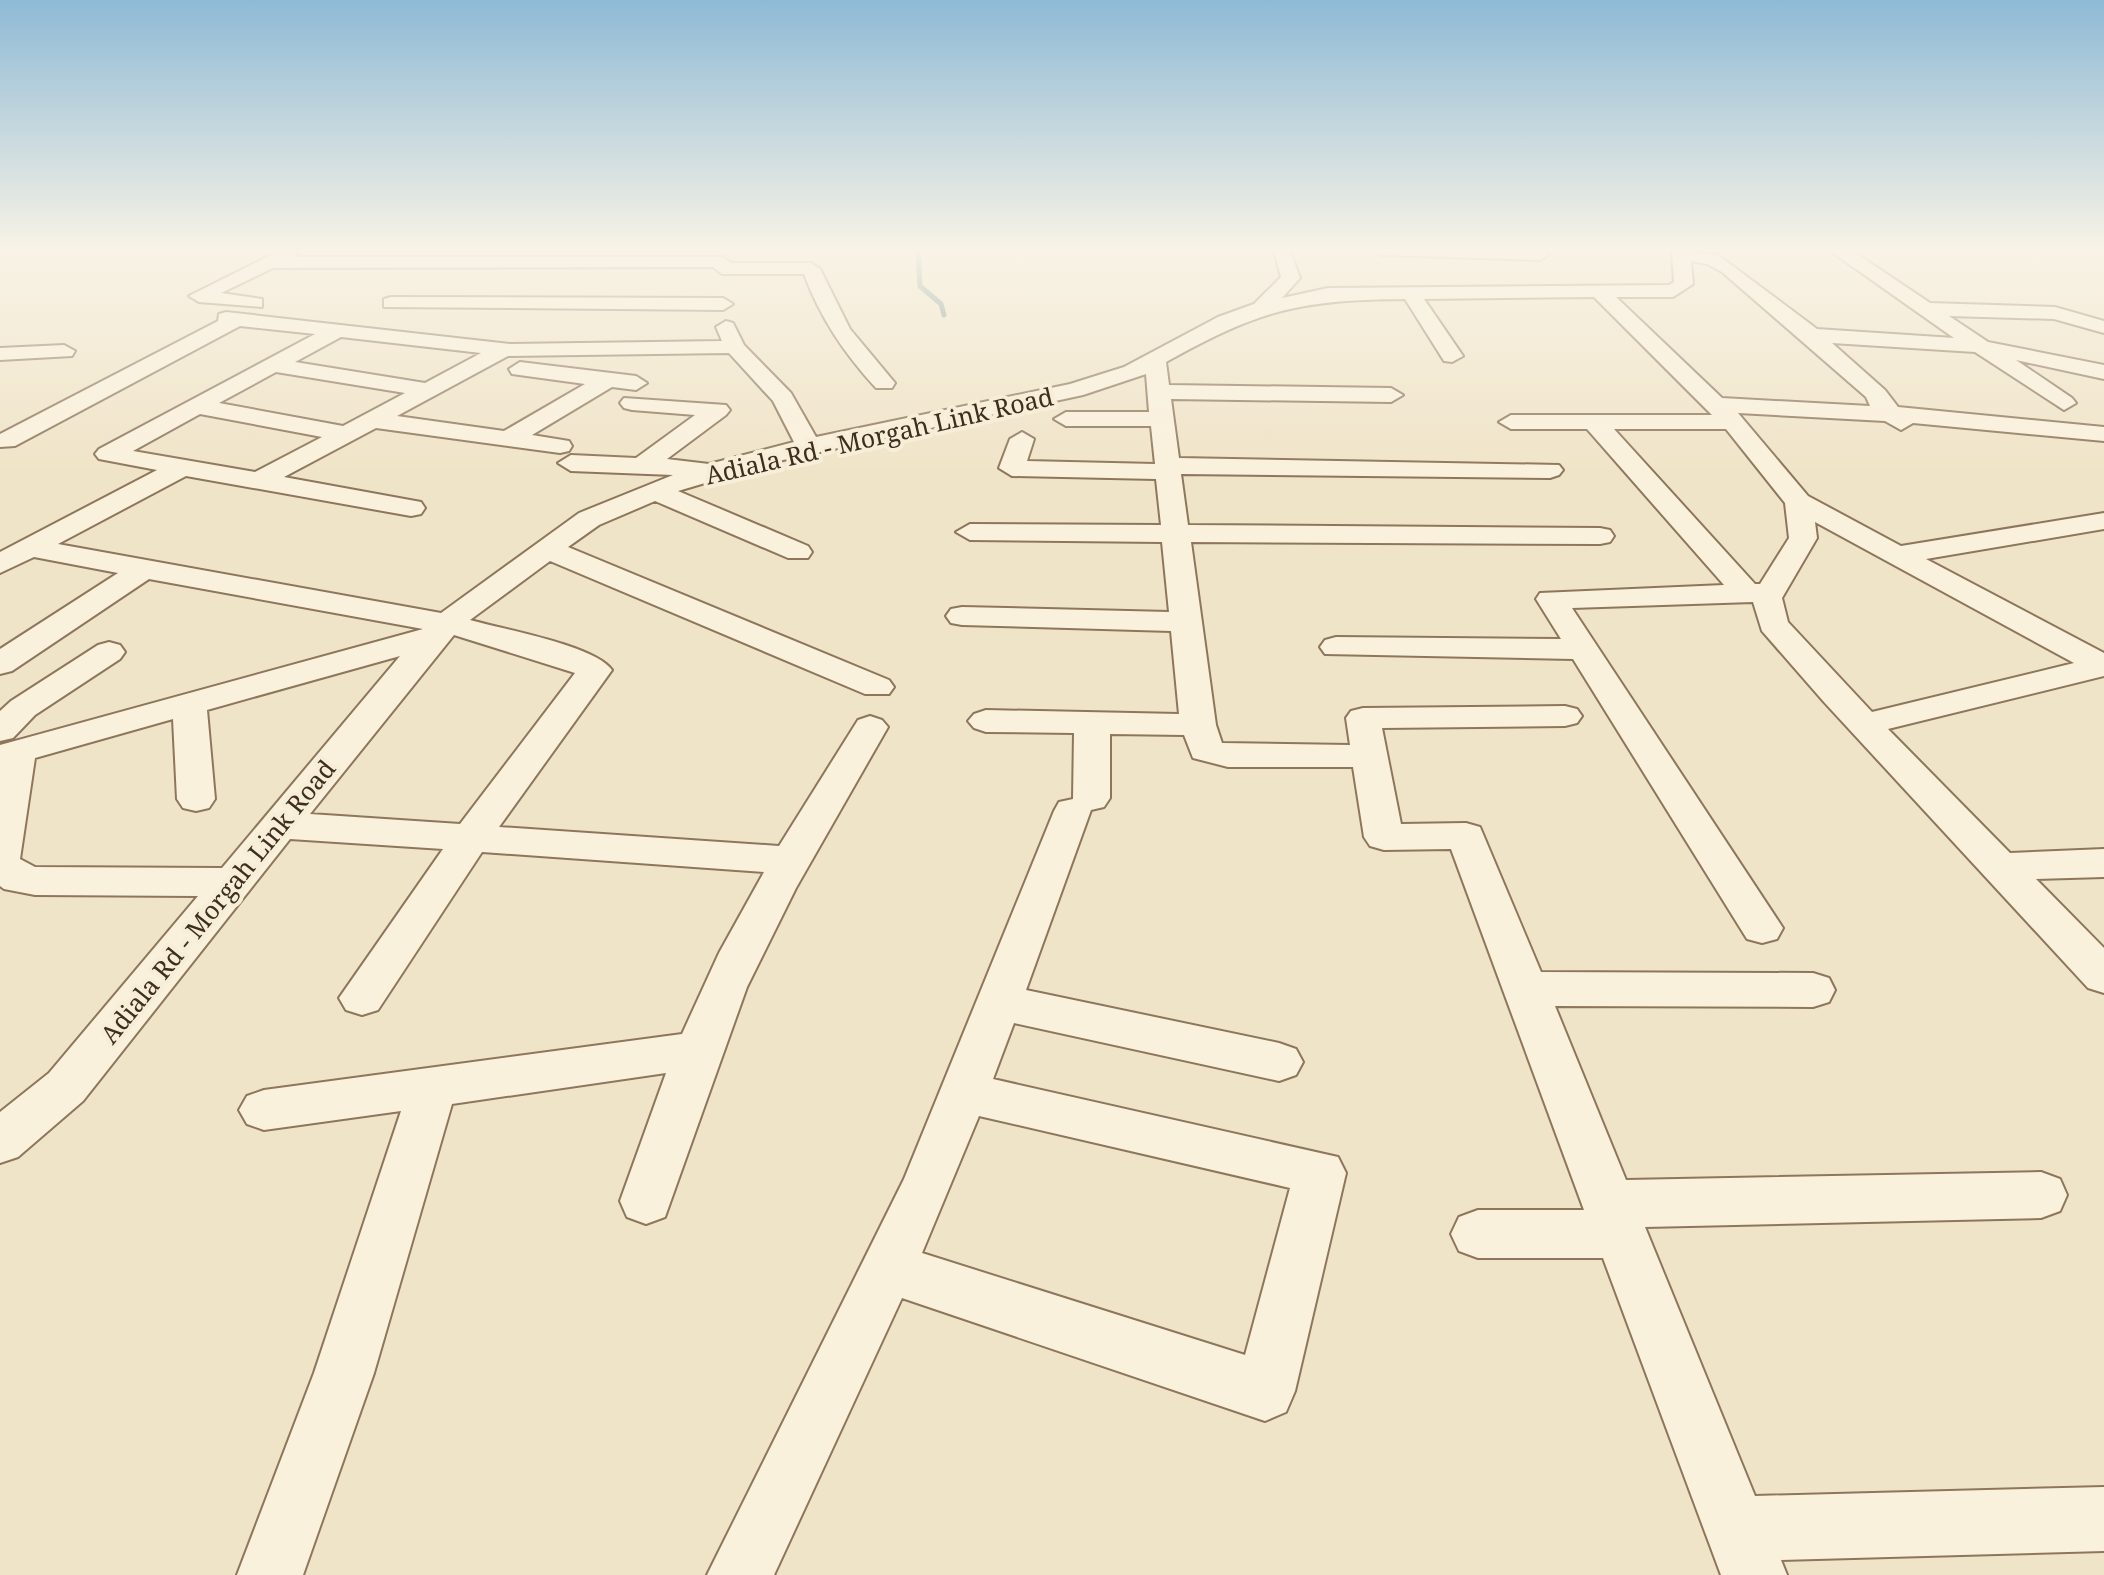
<svg xmlns="http://www.w3.org/2000/svg" width="2104" height="1575" font-family="'Noto Serif',serif">
<style>
.lines{fill:none;stroke-linecap:round;stroke-linejoin:round}
.stream{stroke:#6f938a;stroke-width:5}
.minor-casing{stroke:#8d765c;stroke-width:4}
.minor{fill:#faf1dc;fill-rule:evenodd}
.labels{text-anchor:middle;dominant-baseline:central;stroke-width:8;stroke-linejoin:round;paint-order:stroke}
.far-street-label{font-size:25px;fill:#3d2e20;stroke:#f7eed8}
</style>
<rect width="100%" height="100%" fill="#f0e4c8"/>
<g class="lines">
<path class="stream" d="M918,250l2,36 21,18 3,11"/>
<defs>
<path id="minor" d="M281,250h16l-2,7h427l9,6h80l9,6 30,60 45,54 -3,5h-16c-32,-35 -55,-69 -72,-114h-82l-9,-7 -440,1 -52,25 41,6v8l-63,-5 -10,-6z
M1274,250h16l10,28 -18,20 46,-10 341,-3 5,-3 -2,-32 46,5 99,74 137,9 -125,-88h22l79,53 125,4 49,14v12l-50,-14 -105,-3 39,26 116,23v14l-88,-19 56,38 4,5 -12,7 -89,-58 -143,-9 53,47 13,17 206,20v14l-191,-18 -12,7 -16,-9 -147,-8 70,83 93,50 203,-33v16l-178,30 178,94v23l-216,53 122,124 94,-4v28l-68,2 68,69v45l-16,-5 -264,-286 -62,-71 -9,-29 -181,6 211,320 -6,11 -15,4 -15,-4 -174,-280 -248,-5 -5,-7 5,-7 11,-3 225,2 -25,-40 4,-6 184,-8 -137,-156h-76l-12,-7 12,-7h201l-118,-118 -170,2 39,57 -11,6 -8,-1 -39,-62c-107,1 -146,11 -239,63l3,23 222,3 12,7 -12,7 -220,-3 8,59 380,7 4,5 -4,5 -9,3 -369,-4 7,51 412,3 10,2 4,6 -4,6 -10,2 -409,-2 25,183 6,18 128,2 -4,-27 5,-7 12,-3 202,-2 12,3 5,7 -5,7 -12,3 -183,2 19,96 65,-1 14,4 61,145 272,1 16,5 6,12 -6,12 -16,5 -258,-1 71,174 415,-8 19,7 7,16 -7,16 -19,7 -396,9 110,269 349,-9v64l-323,9 6,15h-66l-118,-317h-125l-19,-7 -8,-17 8,-17 19,-7h106l-133,-361 -67,1 -14,-4 -6,-9 -11,-70h-125l-35,-9 -9,-23 -74,-1v64l-6,9 -13,3 -65,180 253,53 17,6 7,13 -7,13 -17,6 -265,-58 -21,56 345,78 8,16 -51,218 -9,21 -21,9 -363,-123 -128,277h-67l197,-396 150,-368 5,-9 14,-3 1,-66 -88,-1 -12,-4 -6,-7 6,-7 12,-4 193,4 -8,-83 -209,-6 -11,-2 -5,-7 5,-7 11,-2 207,5 -7,-70 -192,-2 -14,-8 14,-8 191,1 -5,-46 -144,-3 -13,-8 11,-29 12,-7 12,7 -7,22 128,3 -4,-38h-85l-12,-7 12,-7h83l-3,-38 -63,21 -300,65 -105,31 130,55 4,6 -4,6h-20l-133,-57 -56,24 -31,22 321,133 5,7 -5,7h-24l-315,-133 -80,59c32,9 124,25 142,50l-113,157 280,19 79,-126 12,-4 12,4 6,7 -92,161 -49,99 -82,230 -19,7 -19,-7 -7,-16 46,-128 -214,31 -78,269 -71,202h-66l77,-202 87,-262 -137,19 -17,-6 -8,-14 8,-14 17,-6 418,-56 37,-81 45,-81 -282,-20 -104,158 -16,5 -16,-5 -7,-12 104,-149 -153,-10 -207,262 -65,56 -18,6v-51l49,-39 149,-177 -163,-1 -31,-6 -4,-3v-141l423,-116 -274,-50 -137,92 -12,3v-25l118,-76 -84,-16 -34,16v-21l157,-82 -58,-11 -4,-5 4,-5 216,-115 -75,-8 -225,120 -15,1v-13l218,-113 1,-7 7,-2 285,32 211,-3 -6,-14 10,-6 7,2 11,22 47,48 25,44 254,-53 54,-17 94,-50 36,-13 27,-27zM1691,261l16,3 15,8 144,125 4,9 -148,-8 -106,-101h57l20,-13zM341,337l140,16 -56,30 -130,-21zM729,353l44,48 21,41 -85,22 -42,-5 59,-44 4,-5 -4,-5 -102,-7 -4,5 4,5 8,2 63,5 -59,43 -65,-3 -13,8 13,8 102,4 -94,38 -138,100 -383,-69 128,-68 225,40 10,-2 4,-6 -4,-6 -137,-25 92,-49 184,25 9,-2 3,-5 -3,-5 -37,-6 80,-48 24,3 11,-7 -11,-7 -116,-14 -11,7 3,5 73,10 -81,47 -107,-15 111,-60zM276,372l129,21 -62,33 -124,-23zM200,414l122,23 -67,35 -122,-21zM1614,429h112l59,74 4,35 -29,46h-5zM1815,522l259,141 -202,49 -84,-90 -6,-24 35,-60zM454,635l121,38 -115,151 -150,-10zM400,656l-178,212 -187,-1 -15,-8 15,-101 138,-39 4,80 6,9 13,3 13,-3 6,-9 -8,-89zM979,1116l311,72 -45,167 -323,-102z
M1372,250h171l6,5 -9,5 -159,-5z
M391,297l332,1 10,6 -10,6 -339,-3v-8z
M64,345l11,6 -3,5 -72,4v-12z
M109,642l11,3 5,7 -5,7 -85,56 -22,23 -13,3v-30l11,-10 87,-56z"/>
</defs>
<use href="#minor" class="minor-casing"/>
<use href="#minor" class="minor"/>
</g>
<linearGradient id="sky" x2="0" y2="1"><stop stop-color="#8fbad6"/><stop offset="0.53" stop-color="#f8f3e6"/><stop offset="1" stop-color="#f8f3e6" stop-opacity="0"/></linearGradient>
<rect width="2104" height="471" fill="url(#sky)"/>
<g class="labels">
<g class="far-street-label">
<text transform="translate(879 435) rotate(-13)">Adiala Rd - Morgah Link Road</text>
<text transform="translate(217 901) rotate(-51)">Adiala Rd - Morgah Link Road</text>
</g>
</g>
</svg>
